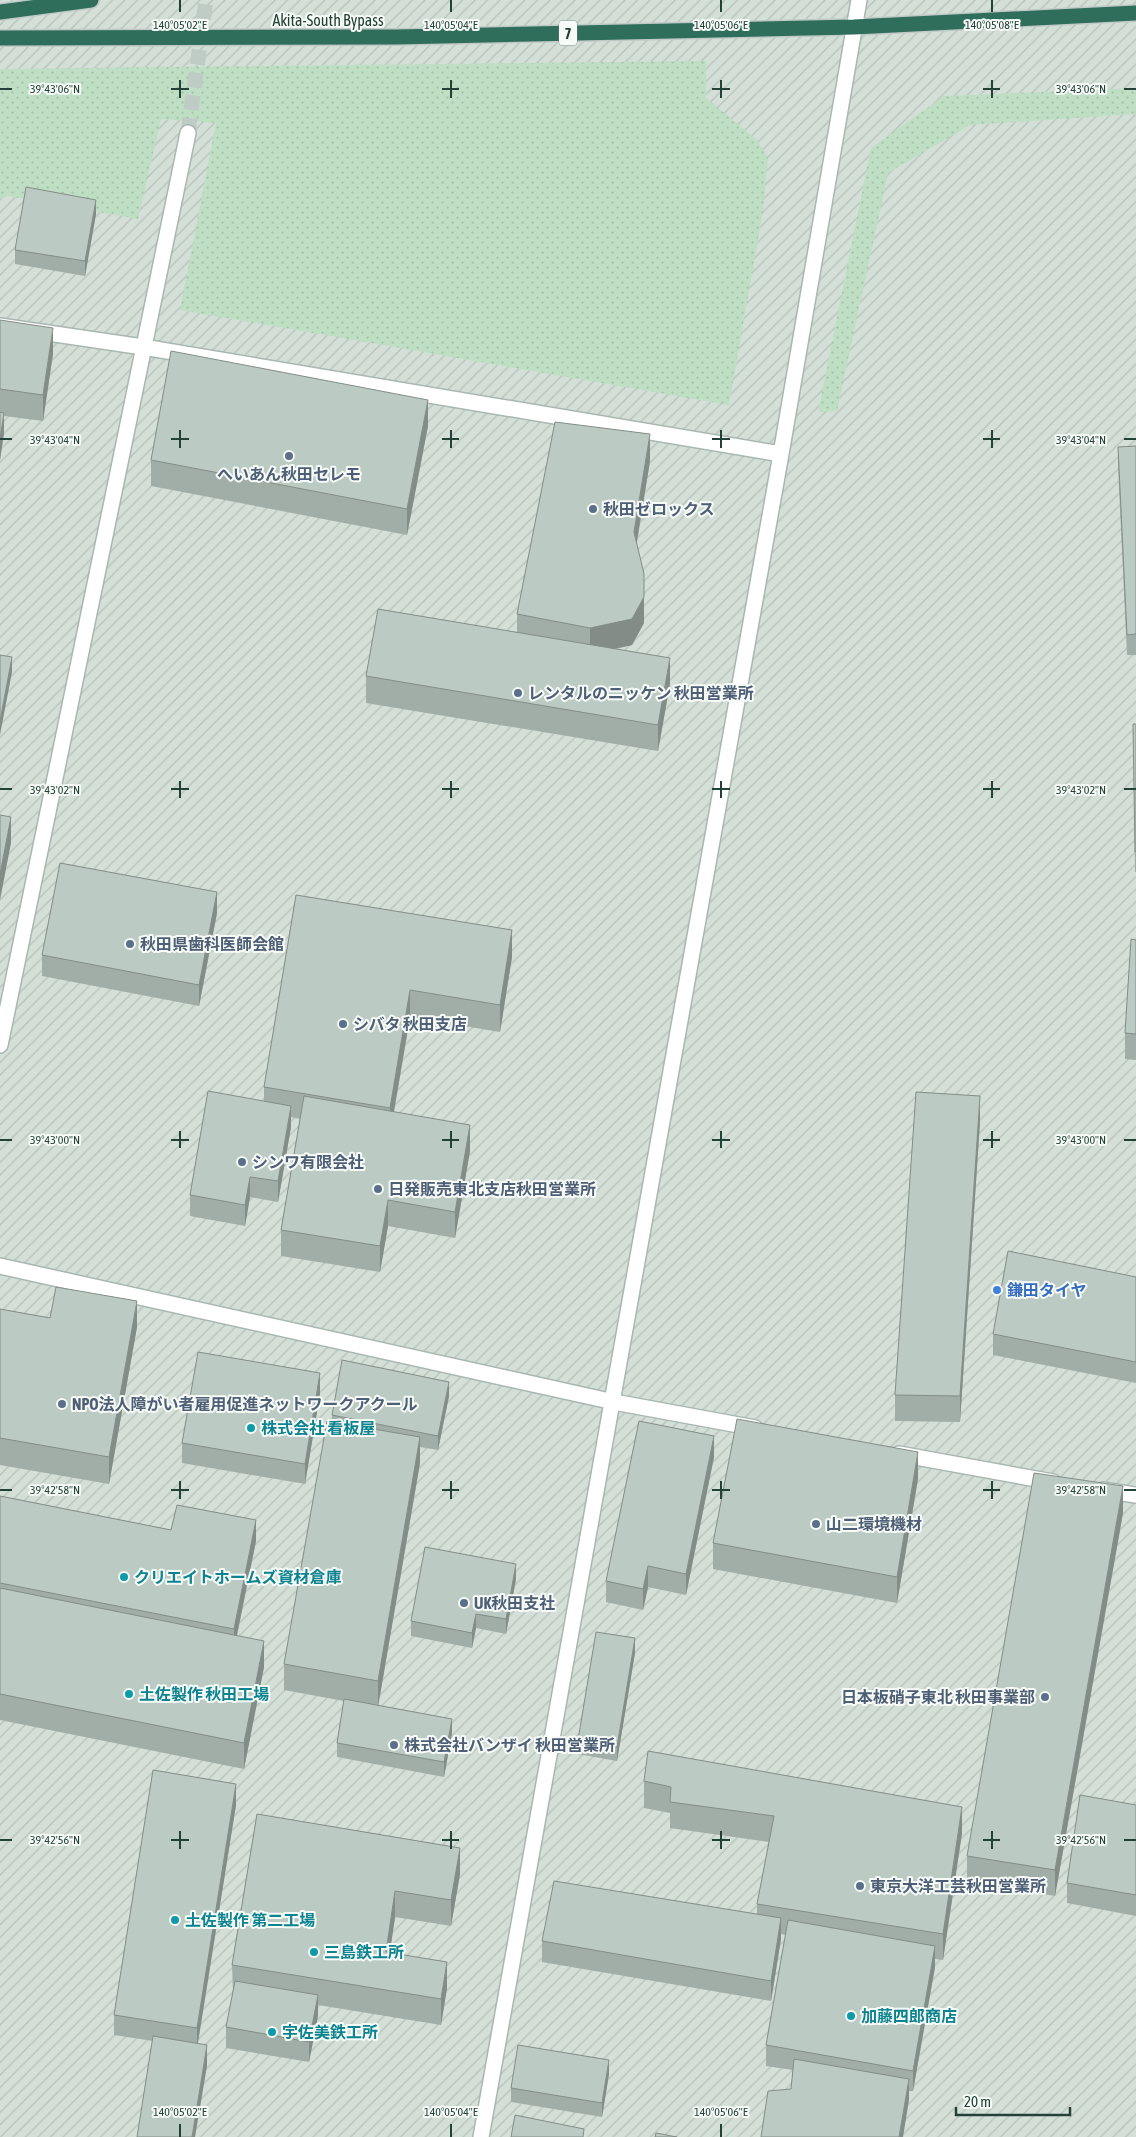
<svg xmlns="http://www.w3.org/2000/svg" width="1136" height="2137" font-family="'Asap Condensed','Noto Sans JP',sans-serif">
<style>
.industrial{fill:url(#industrial-furrows)}
.grass{fill:url(#grass-dots)}
.lines{fill:none;stroke-linecap:round;stroke-linejoin:round}
.minor-tunnel{stroke:#bfccc6;stroke-width:15;stroke-dasharray:15 8;stroke-linecap:butt}
.minor-casing{stroke:#a8b7b1;stroke-width:18}
.highway-casing{stroke:#c2cac7;stroke-width:18}
.minor{stroke:#fff;stroke-width:15}
.highway{stroke:#2f6e5b;stroke-width:15}
.wall{fill:#a1aea7}
.shaded-wall{fill:#838d88}
.building{fill:#bbcac2;stroke:#838d88}
.ticks{fill:none;stroke:#244137;stroke-width:2}
.service-dot{fill:#5c6f8a;stroke:#f6fbf8;stroke-width:2}
.shop-dot{fill:#3f7fe0;stroke:#f6fbf8;stroke-width:2}
.culture-dot{fill:#0f9aa8;stroke:#f6fbf8;stroke-width:2}
.labels{text-anchor:middle;dominant-baseline:central;stroke-width:4;stroke-linejoin:round;paint-order:stroke}
.shield{fill:#f6fbf8;stroke:#637971;stroke-width:1}
.shield-label{font-size:15px;font-weight:bold;fill:#244137}
.street-label{font-size:16px;fill:#244137;stroke:#f6fbf8}
.service-label{font-size:16px;font-weight:bold;fill:#4e5e75;stroke:#f6fbf8;text-anchor:start}
.shop-label{font-size:16px;font-weight:bold;fill:#366cbe;stroke:#f6fbf8;text-anchor:start}
.culture-label{font-size:16px;font-weight:bold;fill:#0d838f;stroke:#f6fbf8;text-anchor:start}
.ticks-label{font-size:12px;text-anchor:middle;fill:#244137;stroke:#f6fbf8;stroke-width:4;stroke-linejoin:round;paint-order:stroke}
</style>
<defs>
<pattern id="industrial-furrows" width="10" height="10" patternUnits="userSpaceOnUse" patternTransform="scale(1.25)"><rect width="10" height="10" fill="#d4dfd8"/><path d="M-1 1l2-2M0 10L10 0M9 11l2-2" fill="none" stroke="#b6c1ba"/></pattern>
<pattern id="grass-dots" width="8" height="8" patternUnits="userSpaceOnUse" patternTransform="scale(1.25)"><rect width="8" height="8" fill="#bfdfc4"/><path d="M2 2h.1M6 6h.1" fill="none" stroke="#a4c1a9" stroke-width="1.8" stroke-linecap="round"/></pattern>
</defs>
<rect width="100%" height="100%" fill="#e6efea"/>
<path class="industrial" d="M0,0h1136v2137h-1136z"/>
<path class="grass" d="M706,61v37l49,40 13,19 -5,54 -34,194 -549,-95 36,-187 -55,-4 -23,100 -130,-23 -8,3v-130z
M1136,88v26l-166,11 -82,48 -51,238 -19,1 53,-264 73,-52z"/>
<g class="lines">
<path class="minor-tunnel" d="M188,133l18,-133"/>
<defs>
<path id="minor" d="M0,326l143,21 638,107
M0,1045l188,-912
M0,1266l614,136 141,26
M899,1454l154,28
M1103,1490l33,5
M481,2137l300,-1683 78,-454"/>
<path id="highway" d="M0,12l91,-12
M0,38l397,-1 457,-10 282,-14"/>
</defs>
<use href="#minor" class="minor-casing"/>
<use href="#highway" class="highway-casing"/>
<use href="#minor" class="minor"/>
<use href="#highway" class="highway"/>
</g>
<path class="wall" d="M96,214l-11,62 -70,-12v-14z
M0,320l53,34 -10,67 -39,-5v17l-4,27z
M428,426l-21,109 -256,-49v-26z
M1136,446v209h-9l-9,-188v-20z
M650,461l-13,82 7,80 -12,22 -16,4 54,35 -12,67 -292,-48v-27l151,-44v-18z
M1133,724h3v148h-1z
M296,895l216,62 -12,75 -90,-15 -16,95 76,39 -15,87 -67,-12 -8,46 -99,-16v-26l19,-111 -9,-2v10l-13,75 -28,-5 -5,29 -55,-10v-21l74,-94v-14z
M217,913l-18,93 -157,-30v-21z
M1136,940v120l-11,-1v-26z
M980,1122l-20,300 -65,-1v-26z
M1136,1277v106l-143,-28v-21z
M0,1309l50,9 87,9 -28,157 -109,-19z
M320,1394l-15,90 -123,-21v-20z
M449,1396l-11,54 -18,-3v16l-42,243 74,27 -8,44 -107,-20v-14l7,-42 -60,-11v-26l48,-242v-7z
M714,1457l-28,138 -38,-8 -5,23 -37,-8v-21z
M918,1479l-21,124 -184,-34v-26z
M0,1496l171,34 85,11 -19,95 27,31 -20,102 -244,-49z
M1123,1513l-68,383 -88,-14v-26z
M516,1579l-10,55 -30,-6 -4,20 -61,-12v-15z
M635,1653l-18,108 -39,-7v-14z
M644,1781l318,52 -19,127 -8,-1v8l-22,124h-4v9l-118,-11 2,-19 -27,-4v-21l20,-110 -5,-1v5l-10,62 -229,-39v-21l215,-27v-10l12,-62 -99,-14v-15l-26,-5z
M236,1805l-38,238 9,23 -54,-25 -39,-6v-20z
M1136,1805v111l-69,-13v-20z
M257,1814l203,60 -9,52 -56,-9 -5,35 57,36 -6,37 -123,-20v11l-9,46 -83,-14v-21l7,-36 -1,-26z
M609,2074l-7,43 -91,-15v-14z"/>
<path class="shaded-wall" d="M96,200v14l-11,62v-15z
M53,328v26l-10,67v-26z
M428,400v26l-21,109v-26z
M4,413v20l-4,27v-21z
M650,434v27l-16,97v-26z
M644,597v26l-12,22 -42,9v-26z
M12,657v15l-12,63v-14z
M670,658v26l-12,67v-26z
M11,817v26l-11,57v-26z
M217,892v21l-18,93v-21z
M512,930v27l-12,75v-27z
M410,990v27l-20,117v-26z
M980,1096v26l-20,300v-26z
M291,1106v21l-13,75v-21z
M470,1125v26l-15,87v-26z
M250,1177v20l-5,29v-21z
M388,1200v26l-8,46v-26z
M137,1301v26l-28,157v-27z
M320,1373v21l-15,90v-20z
M449,1382v14l-11,54v-14z
M714,1436v21l-28,138v-21z
M420,1437v26l-42,244v-26z
M918,1452v27l-21,124v-26z
M1123,1486v27l-68,383v-26z
M256,1520v21l-22,108v-20z
M516,1564v15l-10,55v-15z
M648,1566v21l-5,23v-21z
M476,1614v14l-4,20v-15z
M635,1638v15l-18,108v-14z
M264,1641v26l-20,102v-26z
M452,1719v14l-8,44v-15z
M236,1784v21l-39,243v-20z
M962,1807v26l-19,127v-26z
M460,1848v26l-9,52v-26z
M395,1891v26l-9,61v-26z
M781,1918v21l-10,62v-20z
M935,1946v21l-22,124v-20z
M447,1962v26l-6,37v-26z
M318,1995v21l-9,46v-20z
M207,2045v21l-12,71h-3z
M609,2060v14l-7,43v-14z
M909,2079v21l-6,37h-4z"/>
<path class="building" d="M26,187l70,13 -11,61 -70,-11z
M0,320l53,8 -10,67 -43,-6z
M171,351l257,49 -21,109 -256,-49z
M0,412l4,1 -4,26z
M555,422l95,12 -16,98 10,42v23l-12,22 -42,9 -73,-14z
M1136,446v188l-9,1 -9,-188z
M378,609l292,49 -12,67 -292,-49z
M0,655l12,2 -12,64z
M1133,724h3v127l-1,1z
M0,815l11,2 -11,57z
M60,863l157,29 -18,93 -157,-30z
M296,895l216,35 -12,75 -90,-15 -20,118 -126,-21z
M1131,939l5,1v94l-11,-1z
M208,1091l83,15 -13,75 -28,-4 -5,28 -55,-10z
M916,1092l64,4 -20,300 -65,-1z
M304,1096l166,29 -15,87 -67,-12 -8,46 -99,-16z
M1008,1251l128,26v85l-143,-28z
M56,1287l81,14 -28,156 -109,-19v-129l50,9z
M198,1352l122,21 -15,91 -123,-21z
M342,1360l107,22 -11,54 -106,-21z
M737,1419l181,33 -21,125 -184,-34z
M327,1421l93,16 -42,244 -94,-17z
M639,1421l75,15 -28,138 -38,-8 -5,23 -37,-8z
M1034,1473l89,13 -68,384 -88,-14z
M0,1496l171,34 6,-25 79,15 -22,109 -234,-46z
M425,1547l91,17 -10,55 -30,-5 -4,19 -61,-12z
M0,1588l264,53 -20,102 -244,-49z
M596,1632l39,6 -18,109 -39,-7z
M344,1699l108,20 -8,43 -107,-19z
M648,1751l314,56 -19,127 -186,-30 17,-88 -104,-14 1,-15 -27,-6z
M153,1770l83,14 -39,244 -83,-13z
M1080,1795l56,10v90l-69,-12z
M257,1814l203,34 -9,52 -56,-9 -9,61 61,10 -6,37 -209,-34z
M554,1881l227,37 -10,63 -229,-40z
M788,1920l147,26 -22,125 -147,-26z
M235,1981l83,14 -9,47 -83,-15z
M153,2036l54,9 -15,92h-55z
M518,2045l91,15 -7,43 -91,-15z
M794,2059l115,20 -10,58h-138l7,-46 23,-2z
M515,2115l69,14 -1,8h-72z
M656,2133l21,4h-22z"/>
<path class="ticks" d="M180,0v12M451,0v12M721,0v12M992,0v12M180,80v18M451,80v18M721,80v18M992,80v18M0,89h12M171,89h18M442,89h17M712,89h18M983,89h17M1124,89h12M180,430v18M451,430v18M721,430v18M992,430v18M0,439h12M171,439h18M442,439h17M712,439h18M983,439h17M1124,439h12M180,781v17M451,781v17M721,781v17M992,781v17M0,789h12M171,789h18M442,789h17M712,789h18M983,789h17M1124,789h12M180,1131v17M451,1131v17M721,1131v17M992,1131v17M0,1140h12M171,1140h18M442,1140h17M712,1140h18M983,1140h17M1124,1140h12M180,1481v18M451,1481v18M721,1481v18M992,1481v18M0,1490h12M171,1490h18M442,1490h17M712,1490h18M983,1490h17M1124,1490h12M180,1831v18M451,1831v18M721,1831v18M992,1831v18M0,1840h12M171,1840h18M442,1840h17M712,1840h18M983,1840h17M1124,1840h12M180,2124v13M451,2124v13M721,2124v13"/>
<g class="service-dot">
<circle cx="289" cy="456" r="5"/>
<circle cx="593" cy="509" r="5"/>
<circle cx="518" cy="693" r="5"/>
<circle cx="130" cy="944" r="5"/>
<circle cx="343" cy="1024" r="5"/>
<circle cx="242" cy="1162" r="5"/>
<circle cx="378" cy="1189" r="5"/>
<circle cx="62" cy="1404" r="5"/>
<circle cx="816" cy="1524" r="5"/>
<circle cx="464" cy="1603" r="5"/>
<circle cx="1045" cy="1697" r="5"/>
<circle cx="394" cy="1745" r="5"/>
<circle cx="860" cy="1886" r="5"/>
</g>
<circle class="shop-dot" cx="997" cy="1290" r="5"/>
<g class="culture-dot">
<circle cx="251" cy="1428" r="5"/>
<circle cx="124" cy="1577" r="5"/>
<circle cx="129" cy="1694" r="5"/>
<circle cx="175" cy="1920" r="5"/>
<circle cx="314" cy="1952" r="5"/>
<circle cx="851" cy="2016" r="5"/>
<circle cx="272" cy="2032" r="5"/>
</g>
<g class="labels">
<rect class="shield" x="559" y="20.5" width="18" height="25" rx="4"/>
<g class="shield-label">
<text x="568" y="33">7</text>
</g>
<g class="street-label">
<text x="328" y="20">Akita-South Bypass</text>
</g>
<g class="service-label">
<text x="289" y="474" text-anchor="middle">へいあん秋田セレモ</text>
<text x="603" y="509">秋田ゼロックス</text>
<text x="528" y="693">レンタルのニッケン 秋田営業所</text>
<text x="140" y="944">秋田県歯科医師会館</text>
<text x="353" y="1024">シバタ 秋田支店</text>
<text x="252" y="1162">シンワ有限会社</text>
<text x="388" y="1189">日発販売東北支店秋田営業所</text>
<text x="72" y="1404">NPO法人障がい者雇用促進ネットワークアクール</text>
<text x="826" y="1524">山二環境機材</text>
<text x="474" y="1603">UK秋田支社</text>
<text x="1035" y="1697" text-anchor="end">日本板硝子東北 秋田事業部</text>
<text x="404" y="1745">株式会社バンザイ 秋田営業所</text>
<text x="870" y="1886">東京大洋工芸秋田営業所</text>
</g>
<g class="shop-label">
<text x="1007" y="1290">鎌田タイヤ</text>
</g>
<g class="culture-label">
<text x="261" y="1428">株式会社 看板屋</text>
<text x="134" y="1577">クリエイトホームズ資材倉庫</text>
<text x="139" y="1694">土佐製作 秋田工場</text>
<text x="185" y="1920">土佐製作 第二工場</text>
<text x="324" y="1952">三島鉄工所</text>
<text x="861" y="2016">加藤四郎商店</text>
<text x="282" y="2032">宇佐美鉄工所</text>
</g>
</g>
<g class="ticks-label">
<text x="180" y="29">140°05'02"E</text>
<text x="451" y="29">140°05'04"E</text>
<text x="721" y="29">140°05'06"E</text>
<text x="992" y="29">140°05'08"E</text>
<text x="55" y="93">39°43'06"N</text>
<text x="1081" y="93">39°43'06"N</text>
<text x="55" y="444">39°43'04"N</text>
<text x="1081" y="444">39°43'04"N</text>
<text x="55" y="794">39°43'02"N</text>
<text x="1081" y="794">39°43'02"N</text>
<text x="55" y="1144">39°43'00"N</text>
<text x="1081" y="1144">39°43'00"N</text>
<text x="55" y="1494">39°42'58"N</text>
<text x="1081" y="1494">39°42'58"N</text>
<text x="55" y="1844">39°42'56"N</text>
<text x="1081" y="1844">39°42'56"N</text>
<text x="180" y="2116">140°05'02"E</text>
<text x="451" y="2116">140°05'04"E</text>
<text x="721" y="2116">140°05'06"E</text>
</g>
<path d="M956 2107v8h114v-8" fill="none" stroke="#244137" stroke-width="2.5"/>
<text x="964" y="2107" font-size="15" fill="#244137" stroke="#f6fbf8" stroke-width="4" paint-order="stroke">20 m</text>
</svg>
